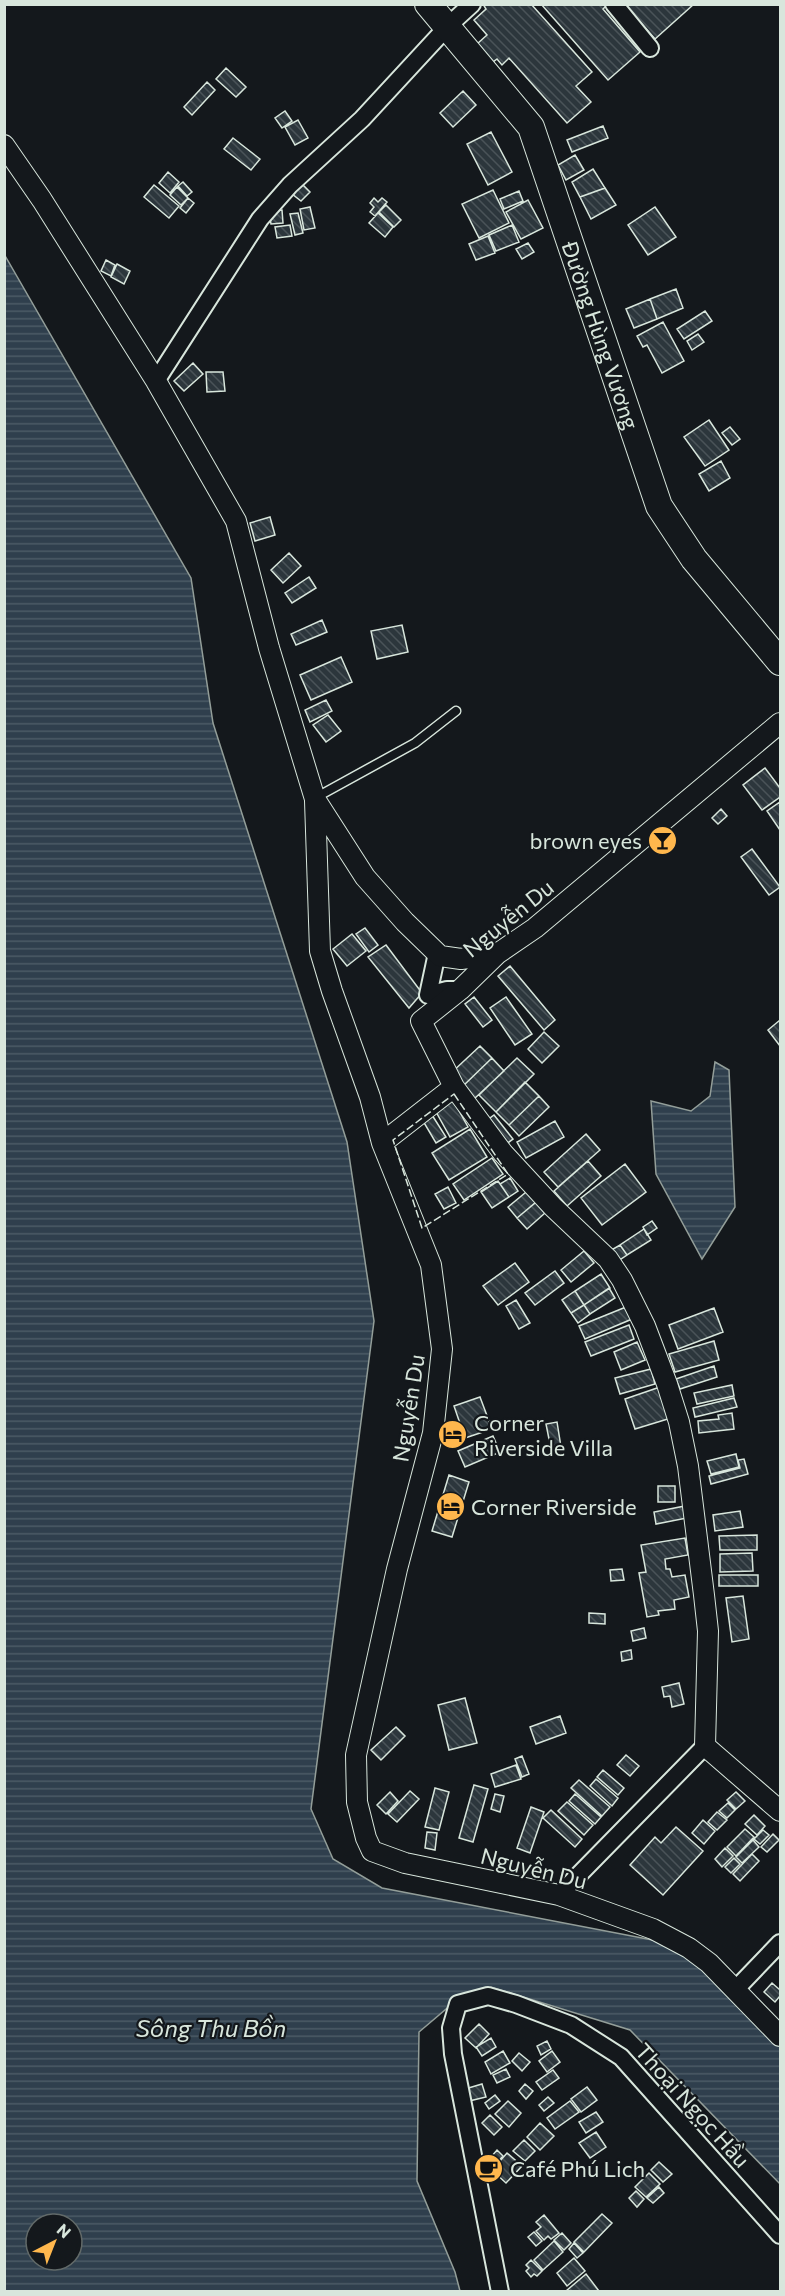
<svg xmlns="http://www.w3.org/2000/svg" width="785" height="2296" font-family="Commissioner,sans-serif">
<style>
.water{fill:url(#water-rules);stroke:#939e99;stroke-width:1.5;fill-rule:evenodd}
.building{fill:url(#building-back-hatch);stroke:#d8e6dc;stroke-width:1.5}
.lines{fill:none;stroke-linecap:round;stroke-linejoin:round}
.service-casing{stroke:#d8e6dc;stroke-width:11}
.minor-casing{stroke:#d8e6dc;stroke-width:20}
.tertiary-casing{stroke:#d8e6dc;stroke-width:22}
.primary-casing{stroke:#d8e6dc;stroke-width:28}
.service{stroke:#14181c;stroke-width:8}
.minor{stroke:#14181c;stroke-width:16}
.tertiary{stroke:#14181c;stroke-width:20}
.primary{stroke:#14181c;stroke-width:26}
.fence{stroke:#d8e6dc;stroke-width:1.5;stroke-dasharray:8 3;stroke-linecap:butt}
.labels{text-anchor:middle;dominant-baseline:central;stroke-width:4.5;stroke-linejoin:round;paint-order:stroke}
.street-label{font-size:22px;fill:#d8e6dc;stroke:#14181c}
.poi-label{font-size:22px;fill:#d8e6dc;stroke:#14181c;text-anchor:start}
.water-label{font-size:24px;font-style:italic;fill:#d8e6dc;stroke:#14181c}
</style>
<defs>
<pattern id="water-rules" width="6" height="5" patternUnits="userSpaceOnUse" patternTransform="scale(1.5)"><rect width="6" height="5" fill="#2f3f4d"/><path d="M0 2.5h6" fill="none" stroke="#4c5b66"/></pattern>
<pattern id="building-back-hatch" width="6" height="6" patternUnits="userSpaceOnUse" patternTransform="scale(1.5)"><rect width="6" height="6" fill="#2c363c"/><path d="M-1 5l2 2M0 0l6 6M5-1l2 2" fill="none" stroke="#4a5358"/></pattern>
</defs>
<rect width="100%" height="100%" fill="#14181c"/>
<path class="water" d="M4,254l187,324 22,145 134,419 27,179 -63,488 22,50 49,29 281,54 28,12 89,91v139l-150,-154 -139,-43 -33,12 -39,33 -2,149 38,91 5,19h-455zM36,2224h36v36h-36z
M715,1062l14,8 6,137 -33,52 -46,-85 -5,-73 40,10 19,-15z"/>
<path class="building" d="M483,4h48l61,68 -16,14 15,16 -24,21 -58,-65 -7,7 -5,-6 -4,3 -16,-18 10,-9 -13,-15 12,-11z
M541,4h67l-5,5 37,43 -32,28z
M624,4h70l-39,35z
M226,68l20,19 -10,10 -20,-18z
M207,82l8,8 -23,25 -8,-8z
M463,91l13,14 -23,22 -13,-14z
M285,111l7,10 -10,7 -7,-10z
M298,120l10,18 -13,7 -10,-18z
M603,126l5,12 -36,14 -5,-12z
M491,132l21,40 -24,13 -21,-41z
M233,138l27,21 -9,11 -27,-21z
M575,155l9,15 -18,10 -8,-15z
M593,169l12,19 -25,9 -8,-15z
M168,172l11,10 -9,11 -11,-10z
M183,182l9,10 -5,4 -9,-10z
M302,184l8,8 -9,9 -9,-7z
M154,185l25,21 -10,12 -25,-21z
M177,187l11,11 -7,7 -11,-10z
M605,188l11,17 -25,14 -11,-22z
M493,190l16,33 -30,15 -17,-34z
M519,191l4,10 -19,8 -4,-10z
M188,198l6,5 -8,10 -6,-5z
M374,198l4,4 4,-4 5,4 -12,14 -5,-4 4,-5 -4,-4z
M528,200l15,28 -22,11 -15,-27z
M386,205l15,15 -7,7 -15,-15z
M310,207l5,21 -11,2 -4,-21z
M655,207l21,30 -28,18 -20,-30z
M282,210l1,13 -12,1 -2,-12z
M298,213l5,20 -8,2 -5,-21z
M378,213l15,14 -8,10 -16,-14z
M290,225l2,11 -15,2 -2,-11z
M512,225l7,17 -23,9 -7,-16z
M488,236l7,17 -19,7 -7,-16z
M528,243l6,9 -12,7 -6,-10z
M106,260l9,5 -4,11 -10,-5z
M117,264l13,7 -6,13 -13,-7z
M676,289l7,19 -26,11 -7,-20z
M650,299l7,20 -23,9 -8,-19z
M705,311l7,10 -28,18 -7,-10z
M663,322l21,39 -22,12 -15,-28 -4,2 -6,-11z
M698,334l6,8 -12,8 -5,-9z
M193,363l10,11 -19,17 -10,-10z
M206,372h17l2,19 -18,1z
M709,420l20,30 -24,16 -21,-29z
M730,427l10,12 -8,6 -10,-12z
M721,461l9,17 -21,13 -10,-17z
M270,517l5,18 -20,6 -5,-18z
M289,553l12,13 -18,17 -12,-13z
M309,577l7,11 -24,15 -7,-10z
M322,620l5,12 -31,13 -5,-11z
M402,625l6,27 -31,7 -6,-28z
M341,657l11,25 -41,18 -11,-25z
M326,700l6,11 -22,11 -5,-12z
M328,715l13,16 -15,11 -13,-17z
M765,768l15,20v9l-18,13 -19,-25z
M780,802v28l-13,-19z
M721,809l6,7 -9,8 -6,-6z
M752,849l28,38 -11,8 -28,-38z
M365,928l13,17 -9,7 -13,-18z
M352,934l14,17 -19,15 -14,-17z
M386,945l36,48 -13,15 -41,-51z
M510,966l45,54 -11,10 -46,-54z
M474,997l18,23 -9,7 -18,-23z
M506,997l26,37 -17,11 -25,-37z
M780,1020v26l-12,-16z
M544,1032l15,14 -17,17 -14,-14z
M480,1046l12,12 -30,29 -12,-13z
M492,1058l12,13 -30,28 -12,-12z
M517,1058l17,16 -38,38 -17,-17z
M525,1082l14,14 -30,29 -13,-13z
M539,1096l10,11 -30,29 -10,-11z
M453,1100l15,27 -18,10 -15,-27z
M432,1115l14,22 -10,6 -13,-22z
M494,1115l19,24 -8,6 -19,-24z
M555,1121l9,16 -38,21 -9,-16z
M470,1129l17,28 -38,23 -17,-27z
M586,1134l14,16 -42,37 -14,-15z
M492,1158l11,16 -39,26 -11,-16z
M588,1161l13,15 -34,30 -13,-15z
M625,1164l21,28 -44,33 -21,-27z
M510,1178l8,13 -9,6 -9,-13z
M498,1181l11,16 -17,11 -11,-16z
M448,1187l8,16 -12,6 -9,-15z
M531,1188l9,11 -23,19 -9,-11z
M536,1202l9,11 -18,16 -10,-11z
M652,1221l5,7 -10,7 -4,-8z
M644,1229l7,11 -24,15 -7,-10z
M620,1245l7,10 -12,8 -7,-11z
M584,1251l10,12 -23,19 -10,-12z
M515,1263l14,19 -31,23 -15,-19z
M555,1271l9,12 -29,22 -10,-12z
M601,1274l9,14 -26,17 -9,-14z
M609,1288l6,10 -25,16 -6,-9z
M575,1291l9,14 -13,8 -9,-13z
M516,1300l14,23 -11,6 -13,-23z
M584,1305l6,9 -12,9 -7,-10z
M626,1307l6,12 -47,20 -6,-13z
M714,1308l9,24 -45,17 -9,-24z
M629,1325l5,14 -43,17 -6,-14z
M714,1341l5,19 -44,12 -6,-18z
M637,1342l8,18 -24,10 -7,-18z
M714,1366l3,11 -37,12 -4,-10z
M651,1369l4,15 -35,10 -5,-16z
M732,1385l2,11 -37,8 -3,-11z
M660,1387l11,31 -36,11 -10,-30z
M480,1397l12,32 -27,9 -11,-32z
M734,1398l3,9 -42,10 -2,-9z
M732,1413l2,16 -35,4 -1,-12 21,-2 -1,-4z
M557,1422l4,25 -10,2 -5,-25z
M493,1436l7,16 -35,15 -7,-16z
M736,1454l3,13 -28,7 -4,-13z
M744,1459l4,15 -37,10 -2,-8 31,-8 -2,-8z
M449,1475l20,7 -17,55 -20,-6z
M658,1486h17v16h-17z
M685,1506l2,12 -31,6 -2,-12z
M740,1511l3,16 -28,4 -2,-16z
M757,1535v15h-37l-1,-14z
M685,1538l3,17 -23,4 1,10h4l2,8 13,-2 4,22 -15,3 1,9 -17,2 1,4 -12,2 -8,-44 7,-1 -5,-27z
M752,1553l1,18 -33,1v-18z
M622,1569l2,11 -13,1 -1,-11z
M719,1575h39v11h-39z
M743,1596l6,43 -17,3 -6,-44z
M589,1613l16,1v10l-16,-1z
M644,1628l2,10 -13,3 -2,-10z
M631,1650l1,9 -10,2 -1,-9z
M679,1683l5,21 -12,3 -2,-11 -6,1 -2,-10z
M465,1698l12,45 -28,7 -11,-45z
M560,1716l6,17 -30,11 -6,-17z
M396,1727l9,9 -24,24 -10,-10z
M626,1755l13,11 -9,10 -13,-11z
M522,1756l7,18 -7,3 -7,-18z
M516,1765l5,14 -26,8 -4,-13z
M603,1770l21,18 -6,7 -21,-18z
M596,1779l22,19 -6,8 -22,-20z
M579,1780l31,27 -8,9 -31,-28z
M474,1785l14,4 -15,53 -14,-4z
M435,1788l14,4 -10,38 -14,-3z
M410,1791l9,8 -22,23 -9,-8z
M390,1792l8,9 -12,13 -9,-9z
M736,1792l9,9 -9,8 -9,-9z
M495,1794l9,2 -4,16 -9,-3z
M575,1794l26,23 -6,7 -26,-23z
M567,1802l26,23 -9,10 -26,-24z
M728,1803l7,7 -8,8 -8,-7z
M531,1807l13,5 -14,41 -13,-5z
M551,1810l31,29 -7,8 -32,-29z
M717,1812l10,8 -10,10 -9,-8z
M754,1815l11,11 -8,9 -12,-11z
M703,1820l12,11 -11,13 -12,-11z
M676,1827l27,24 -40,44 -33,-30 25,-28 6,6z
M745,1829l9,8 -18,19 -9,-9z
M763,1830l6,5 -9,9 -6,-5z
M427,1832l10,1 -2,17 -10,-2z
M773,1834l6,6 -12,12 -6,-5z
M753,1840l6,7 -17,16 -6,-6z
M725,1848l8,8 -11,11 -7,-8z
M752,1854l7,7 -19,20 -7,-7z
M734,1858l6,6 -9,9 -6,-6z
M772,1983l8,7v6l-5,6 -11,-10z
M479,2024l10,10 -13,14 -11,-10z
M491,2038l5,9 -14,9 -6,-9z
M547,2041l4,8 -10,6 -4,-9z
M503,2051l7,12 -19,11 -6,-12z
M552,2051l8,11 -13,10 -8,-11z
M519,2053l11,9 -8,9 -10,-10z
M506,2069l4,8 -13,6 -4,-8z
M553,2070l6,8 -17,12 -6,-8z
M482,2084l4,13 -17,4 -4,-12z
M525,2084l8,7 -7,8 -7,-8z
M587,2087l10,13 -16,12 -10,-13z
M495,2095l5,6 -11,8 -4,-6z
M548,2097l6,6 -10,8 -5,-6z
M508,2101l13,12 -12,14 -14,-13z
M570,2101l9,11 -24,17 -8,-11z
M596,2112l7,10 -17,11 -7,-11z
M490,2115l12,12 -8,8 -12,-12z
M540,2123l14,13 -14,14 -13,-13z
M596,2132l10,15 -16,11 -11,-15z
M524,2140l11,11 -10,10 -12,-10z
M497,2150l6,6 -12,14 -6,-6z
M507,2153l15,13 -16,17 -14,-13z
M659,2162l13,12 -9,8 -12,-12z
M649,2173l11,11 -14,13 -11,-10z
M659,2187l5,6 -11,10 -6,-5z
M636,2191l8,8 -7,8 -8,-9z
M602,2214l10,9 -28,29 -10,-10z
M544,2215l15,18 -8,6 -3,-3 -4,4 -8,-9 5,-4 -5,-5z
M534,2232l8,9 -6,5 -8,-9z
M562,2233l9,10 -7,7 -10,-10z
M554,2241l9,11 -20,18 -9,-10z
M574,2243l9,10 -6,5 -8,-9z
M574,2258l11,13 -18,15 -10,-13z
M531,2260l11,11 -5,5 -3,-2 -3,3 -5,-6 3,-3 -3,-3z
M586,2274l13,17 -32,1 -1,-1z"/>
<g class="lines">
<defs>
<path id="service" d="M315,798l100,-55 41,-32"/>
<path id="minor" d="M614,4l36,44
M156,381l104,-162 30,-34 72,-66 86,-93 24,-22
M437,953l-9,42 19,-5h13
M559,1895l146,-149
M735,1990l45,-47
M500,2292l-47,-238 -2,-26 7,-24 30,-8 28,8 55,21 50,32 159,178"/>
<path id="tertiary" d="M4,145l38,55 114,181 80,140 33,127 46,151 50,78 40,45 35,34 21,3 36,-5
M780,723l-245,205 -38,26 -37,36 -39,31 33,66 -72,56 49,122 11,84 -9,84 -36,136 -41,186 1,47 9,36 6,13 33,12 154,32 94,34 36,19 20,15 71,73
M315,801l5,150 12,40 38,106 12,46
M454,1087l49,66 50,54 55,52 14,21 23,46 22,58 12,38 9,44 16,129 4,36 -3,115 75,65"/>
<g id="primary">
<path id="s1" d="M428,4l103,123 128,379 35,53 86,103"/>
</g>
</defs>
<use href="#service" class="service-casing"/>
<use href="#minor" class="minor-casing"/>
<use href="#tertiary" class="tertiary-casing"/>
<use href="#primary" class="primary-casing"/>
<use href="#service" class="service"/>
<use href="#minor" class="minor"/>
<use href="#tertiary" class="tertiary"/>
<use href="#primary" class="primary"/>
<path class="fence" d="M454,1094l54,80 -86,54 -29,-88z"/>
</g>
<defs>
<symbol id="bar-disc" viewBox="-11 -11 22 22"><circle r="9.5" fill="#ffb74d" stroke="#14181c"/><path d="M-6-5H6L.8 .8V4.5H3.5V6h-7V4.5H-.8V.8Z" fill="#111"/></symbol>
<symbol id="hotel-disc" viewBox="-11 -11 22 22"><circle r="9.5" fill="#ffb74d" stroke="#14181c"/><path d="M-6-4.5h1.5V1H6V5H4.5V3h-9V5H-6ZM-4 0a1.8 1.8 0 1 1 3.6 0ZM.5 0V-2.5h3Q6-2.5 6 0Z" fill="#111"/></symbol>
<symbol id="cafe-disc" viewBox="-11 -11 22 22"><circle r="9.5" fill="#ffb74d" stroke="#14181c"/><path d="M-5.5-4.5H6V0H3Q3 3.5 0 3.5H-2.5Q-5.5 3.5-5.5 0ZM3-3.2v2h1.7v-2ZM-6 4.5H4V6H-6Z" fill="#111"/></symbol>
</defs>
<g fill-rule="evenodd">
<use href="#bar-disc" x="646" y="824" width="33" height="33"/>
<use href="#hotel-disc" x="436" y="1418" width="33" height="33"/>
<use href="#hotel-disc" x="434" y="1490" width="33" height="33"/>
<use href="#cafe-disc" x="472" y="2152" width="33" height="33"/>
</g>
<g class="labels">
<g class="street-label">
<text stroke="none"><textPath href="#s1" startOffset="380">Đường Hùng Vương</textPath></text>
<text transform="translate(508 918) rotate(-39)">Nguyễn Du</text>
<text transform="translate(408 1408) rotate(-81)">Nguyễn Du</text>
<text transform="translate(534 1868) rotate(14)">Nguyễn Du</text>
<text transform="translate(693 2105) rotate(48)">Thoại Ngọc Hầu</text>
</g>
<g class="poi-label">
<text x="642" y="840" text-anchor="end">brown eyes</text>
<text x="474" y="1422">Corner<tspan x="474" dy="25">Riverside Villa</tspan></text>
<text x="471" y="1506">Corner Riverside</text>
<text x="510" y="2168">Café Phú Lich</text>
</g>
<g class="water-label">
<text x="211" y="2027">Sông Thu Bồn</text>
</g>
</g>
<rect width="785" height="2296" fill="none" stroke="#d8e6dc" stroke-width="12"/>
<g transform="translate(54 2242) rotate(42)"><circle r="28" fill="#14181c" stroke="#626a69" stroke-width="1.5"/>
<path d="M0-4.5L10 22L0 15L-10 22Z" fill="#ffb74d"/>
<text y="-9" font-size="16" font-weight="bold" text-anchor="middle" fill="#d8e6dc">N</text>
</g>
</svg>
